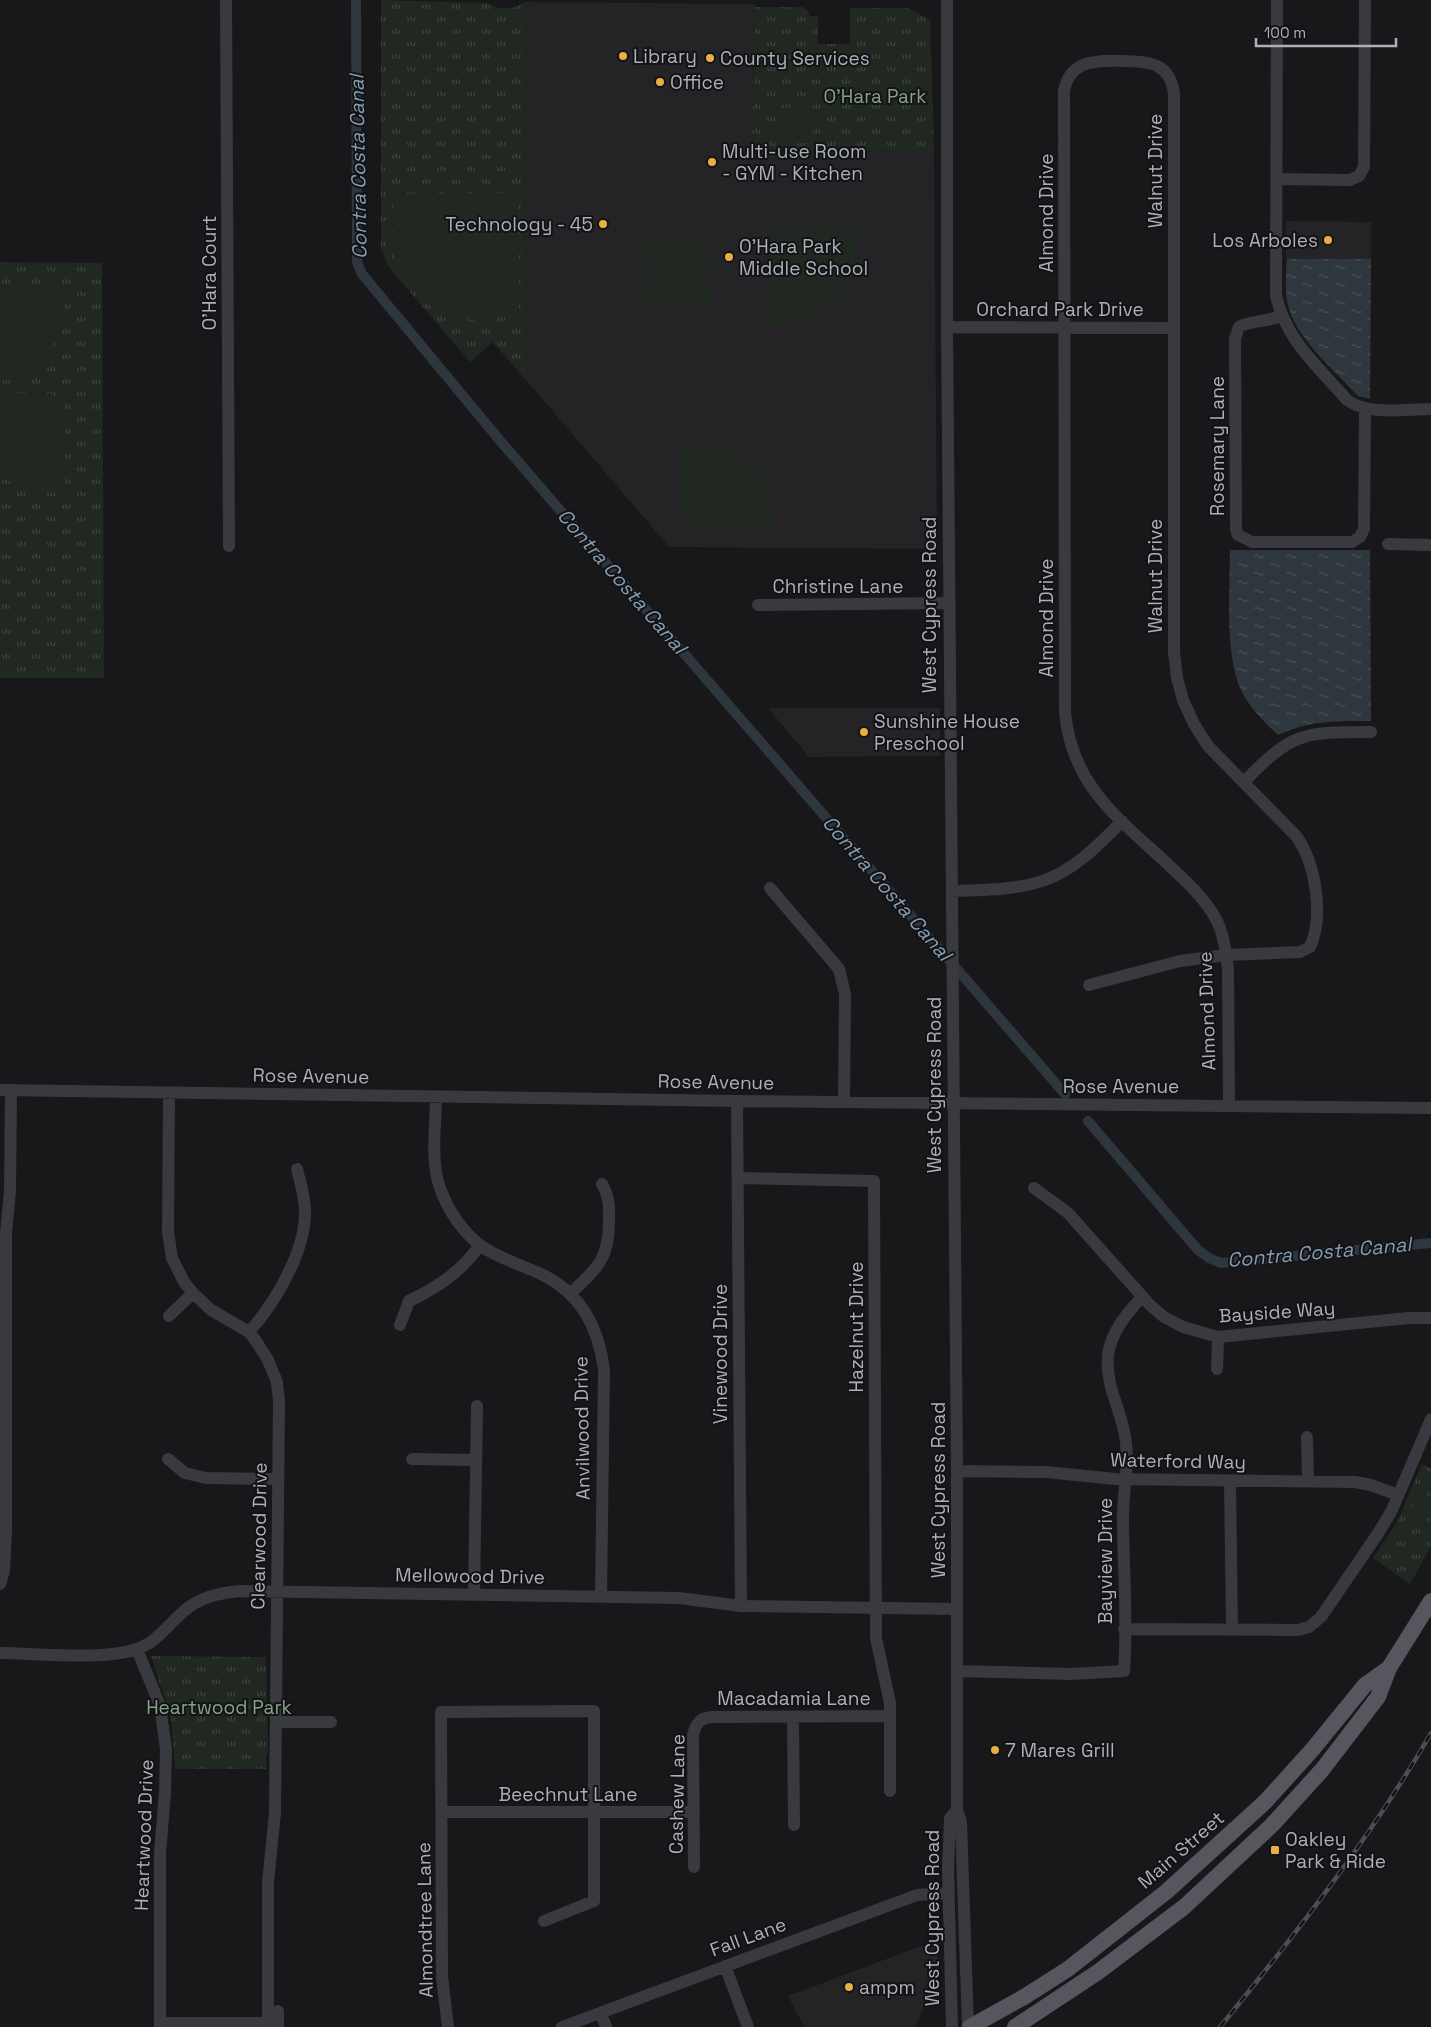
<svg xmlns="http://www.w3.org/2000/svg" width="1431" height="2027" font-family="'Space Grotesk',sans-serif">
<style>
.built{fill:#242427}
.grass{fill:url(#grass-tufts)}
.garden{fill:#202821}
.water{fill:url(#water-ripples)}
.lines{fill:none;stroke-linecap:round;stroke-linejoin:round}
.canal{stroke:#2f373e;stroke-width:10}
.minor{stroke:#393a3f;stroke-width:12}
.major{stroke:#56575e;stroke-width:16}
.rail-casing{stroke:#4d4e54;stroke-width:4.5}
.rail{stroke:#131315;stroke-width:2.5;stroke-dasharray:8;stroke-linecap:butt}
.poi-dot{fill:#e9af42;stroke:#131315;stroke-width:2}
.labels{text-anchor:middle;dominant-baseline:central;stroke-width:4;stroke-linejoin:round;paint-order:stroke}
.poi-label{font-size:19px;fill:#abb0b9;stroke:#131315;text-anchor:start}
.park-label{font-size:19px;fill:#83a385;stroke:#131315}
.street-label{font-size:19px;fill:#abb0b9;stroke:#131315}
.water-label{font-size:20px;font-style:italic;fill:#849db2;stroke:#131315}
</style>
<defs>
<pattern id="grass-tufts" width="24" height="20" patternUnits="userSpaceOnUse" patternTransform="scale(1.25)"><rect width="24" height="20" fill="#202821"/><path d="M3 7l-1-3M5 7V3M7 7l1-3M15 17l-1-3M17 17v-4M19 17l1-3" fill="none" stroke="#3e453f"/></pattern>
<pattern id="water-ripples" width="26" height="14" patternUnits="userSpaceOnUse" patternTransform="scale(1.25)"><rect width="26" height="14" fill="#2f373e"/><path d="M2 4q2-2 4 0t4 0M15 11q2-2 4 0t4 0" fill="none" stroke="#4a5158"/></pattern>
</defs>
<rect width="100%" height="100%" fill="#18181a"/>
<path class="built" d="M524,2l231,2 -3,146 182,2 3,397 -268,-2 -144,-168z
M1286,221l85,1v37h-85z
M768,708h172v48l-131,1z
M921,1946h16l1,24 -22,57h-112l-16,-31z"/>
<path class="grass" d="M381,0l106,3c11,7 27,8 37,-1l1,377 -32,-37 -23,20 -82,-96 -7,-18z
M755,7h48l6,5v4h9v28h32v-36h58l22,12 4,132 -182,-2z
M0,262l102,1 2,415h-104z
M1422,1464l9,4v78l-21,38 -37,-26 24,-36z
M151,1656l115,1 2,97h-2v15h-91l-4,-51z"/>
<path class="garden" d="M781,108h33v15h-33z
M780,128h33v15h-33z
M508,193l8,4 2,4 1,108 -13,8 -34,3 -24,-6 -14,-9 -34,-39 -5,-10 -4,-44 4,-11 9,-7z
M856,228l-1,40 -12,27 -30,23 -22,7 -23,1 2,-84 4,-9 9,-4z
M643,241h33v19h-33z
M678,242h33v19l-33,-1z
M643,262l33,1v19l-33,-1z
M678,263h33v19h-34z
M643,284h33v19h-33z
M678,284h33v19h-33z
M0,291l65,1c0,47 -18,78 -65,90z
M0,393l52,1 13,14v86l-40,-5 -25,-13z
M682,442l26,2 27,8 26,20 11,29 2,29 -77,1 -12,-4 -3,-17z
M1416,1500l15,7 -7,20 -17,-7z"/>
<path class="water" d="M1287,259h84l-1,140 -12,-3c-24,-26 -65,-60 -71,-95 -2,-14 -1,-29 0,-42z
M1230,550h140l1,171c-35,0 -60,-1 -93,14 -13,-12 -26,-25 -35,-41 -19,-34 -13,-104 -13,-144z"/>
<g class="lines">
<path class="canal" d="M356,0l1,262 5,12 140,169 563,651
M1088,1121l110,129 11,8 12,5 210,-20"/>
<path class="minor" d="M226,0l3,546
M947,0v327l10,1144v339l4,12 7,205
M1277,0l-1,296c11,46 42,70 71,104 22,16 58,9 84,9
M1277,179l73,1 9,-4 5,-9 1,-167
M1281,316c-14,6 -30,4 -42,11l-4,12 1,190 2,6 14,7h100l8,-5 4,-8 1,-120
M947,327l227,1
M1388,544l43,1
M758,605l190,-2
M1244,782c48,-50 59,-50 127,-50
M770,888l69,81 6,25 -1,108
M952,891c87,-2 109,-6 170,-70
M1089,985l91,-24 46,-6 74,-3 10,-5c14,-31 6,-82 -13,-110l-89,-91 -14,-22 -11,-24 -6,-22 -3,-26v-559c-2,-11 -5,-20 -15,-26 -13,-8 -65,-8 -78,-1 -10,5 -15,14 -17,25l1,622c8,76 55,106 108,156 17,16 33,31 44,52 7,15 9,32 11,48l1,136
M0,1090l737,11 694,7
M436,1097c0,28 -6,63 4,91 8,22 22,43 41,58 19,13 41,19 62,29 39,19 56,54 61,95l-3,227
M737,1101l4,505
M738,1178l136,3 2,457 14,65v88
M1034,1188l34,25 82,92 14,12 19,10 35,10 191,-19h22
M570,1294c26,-25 39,-34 39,-72 0,-17 1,-23 -7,-38
M169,1316l24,-23
M400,1325l9,-24c29,-14 52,-29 71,-56
M249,1332c26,-29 57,-81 56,-121 0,-14 -5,-29 -8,-42
M1217,1369l1,-32
M1307,1437l1,44
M168,1459l17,14 21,5 72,1
M412,1459l64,1
M957,1471l89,1 69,7 240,3 16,3 27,10
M1230,1481l2,148
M0,1584l4,-13 2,-40v-299l4,-40 1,-102
M474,1595l3,-189
M1124,1629l174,1 11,-3 12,-10 58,-85 13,-22 39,-91
M137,1649l23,57 6,43 -1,44 -5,60v174
M0,1653c37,0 103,8 137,-4 20,-7 31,-24 47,-38 16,-14 35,-18 56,-20l439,7 62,8 216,3
M957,1671l114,3 53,-3c4,-51 -1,-104 -1,-155 0,-24 6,-49 3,-73 -3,-32 -21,-54 -18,-88 3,-23 19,-42 34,-58
M793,1717l1,108
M276,1722h55
M442,1812h252
M694,1867l-1,-132c3,-12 7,-17 19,-18l178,-1
M725,1966l23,61
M601,2013l5,14
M160,2023h108v-141l7,-70 4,-410 -2,-20 -9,-22 -12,-19 -7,-9 -38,-22 -18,-17 -9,-11 -12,-24 -4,-26 1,-138
M278,2027v-16
M448,2027l-6,-50 -1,-265 153,-1v190l-50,20
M562,2027l355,-132 31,-2
M952,2027l-4,-158 2,-51 7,-8"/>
<path class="major" d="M970,2027l54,-30 44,-28 98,-77 99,-90 47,-52 53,-65 24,-17
M1015,2027l83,-55 86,-65 88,-82 50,-55 56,-73 11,-29 42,-67"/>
<defs>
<path id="rail" d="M1220,2027c76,-93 151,-190 211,-294"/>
</defs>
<use href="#rail" class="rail-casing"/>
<use href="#rail" class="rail"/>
</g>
<g class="poi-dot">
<circle cx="623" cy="56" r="5"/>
<circle cx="710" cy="58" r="5"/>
<circle cx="660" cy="82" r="5"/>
<circle cx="712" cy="162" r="5"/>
<circle cx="603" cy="224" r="5"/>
<circle cx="1328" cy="240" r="5"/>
<circle cx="729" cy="257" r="5"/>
<circle cx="864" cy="732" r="5"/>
<circle cx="995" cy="1750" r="5"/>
<rect x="1270" y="1845" width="10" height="10" rx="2.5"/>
<circle cx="849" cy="1987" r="5"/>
</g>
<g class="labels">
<g class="poi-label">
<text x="633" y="56">Library</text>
<text x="720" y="58">County Services</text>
<text x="670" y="82">Office</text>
<text x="722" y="151">Multi-use Room<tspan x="722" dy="22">- GYM - Kitchen</tspan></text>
<text x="593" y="224" text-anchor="end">Technology - 45</text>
<text x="1318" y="240" text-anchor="end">Los Arboles</text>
<text x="739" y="246">O'Hara Park<tspan x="739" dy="22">Middle School</tspan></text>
<text x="874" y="721">Sunshine House<tspan x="874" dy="22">Preschool</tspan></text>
<text x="1005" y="1750">7 Mares Grill</text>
<text x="1285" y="1839">Oakley<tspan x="1285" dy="22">Park &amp; Ride</tspan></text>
<text x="859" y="1987">ampm</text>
</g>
<g class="park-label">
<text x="875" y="96">O'Hara Park</text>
<text x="219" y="1707">Heartwood Park</text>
</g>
<g class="street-label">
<text transform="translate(1155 171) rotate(-90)">Walnut Drive</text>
<text transform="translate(1046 213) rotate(-90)">Almond Drive</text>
<text transform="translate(209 273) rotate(-90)">O'Hara Court</text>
<text x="1060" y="309">Orchard Park Drive</text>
<text transform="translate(1217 446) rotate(-90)">Rosemary Lane</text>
<text transform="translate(1155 576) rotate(-90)">Walnut Drive</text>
<text x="838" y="586">Christine Lane</text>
<text transform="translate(929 605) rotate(-90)">West Cypress Road</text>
<text transform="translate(1046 618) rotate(-90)">Almond Drive</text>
<text transform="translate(1207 1011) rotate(-92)">Almond Drive</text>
<text transform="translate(311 1076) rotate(1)">Rose Avenue</text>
<text transform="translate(716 1082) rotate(1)">Rose Avenue</text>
<text transform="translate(934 1085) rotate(-90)">West Cypress Road</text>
<text x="1121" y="1086">Rose Avenue</text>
<text transform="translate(1277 1312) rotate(-4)">Bayside Way</text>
<text transform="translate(856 1327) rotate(-90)">Hazelnut Drive</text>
<text transform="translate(720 1354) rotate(-90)">Vinewood Drive</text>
<text transform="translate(582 1428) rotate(-91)">Anvilwood Drive</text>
<text transform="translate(1178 1461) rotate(1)">Waterford Way</text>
<text transform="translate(938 1490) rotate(-90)">West Cypress Road</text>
<text transform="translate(259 1536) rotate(-89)">Clearwood Drive</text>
<text transform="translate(1105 1561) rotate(-90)">Bayview Drive</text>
<text transform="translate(470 1576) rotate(1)">Mellowood Drive</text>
<text x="794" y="1698">Macadamia Lane</text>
<text x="568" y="1794">Beechnut Lane</text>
<text transform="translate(677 1794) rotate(-89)">Cashew Lane</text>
<text transform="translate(144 1835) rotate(-88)">Heartwood Drive</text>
<text transform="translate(1181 1850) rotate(-41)">Main Street</text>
<text transform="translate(932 1918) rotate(-90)">West Cypress Road</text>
<text transform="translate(425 1920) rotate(-91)">Almondtree Lane</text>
<text transform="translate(748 1937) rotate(-20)">Fall Lane</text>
</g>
<g class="water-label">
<text transform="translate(358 167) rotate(-91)">Contra Costa Canal</text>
<text transform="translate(622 581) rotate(49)">Contra Costa Canal</text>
<text transform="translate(887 888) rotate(49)">Contra Costa Canal</text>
<text transform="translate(1319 1252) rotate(-5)">Contra Costa Canal</text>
</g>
</g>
<path d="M1256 38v8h140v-8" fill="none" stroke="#abb0b9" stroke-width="2.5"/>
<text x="1264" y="38" font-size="15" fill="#abb0b9" stroke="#131315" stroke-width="4" paint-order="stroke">100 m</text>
</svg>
